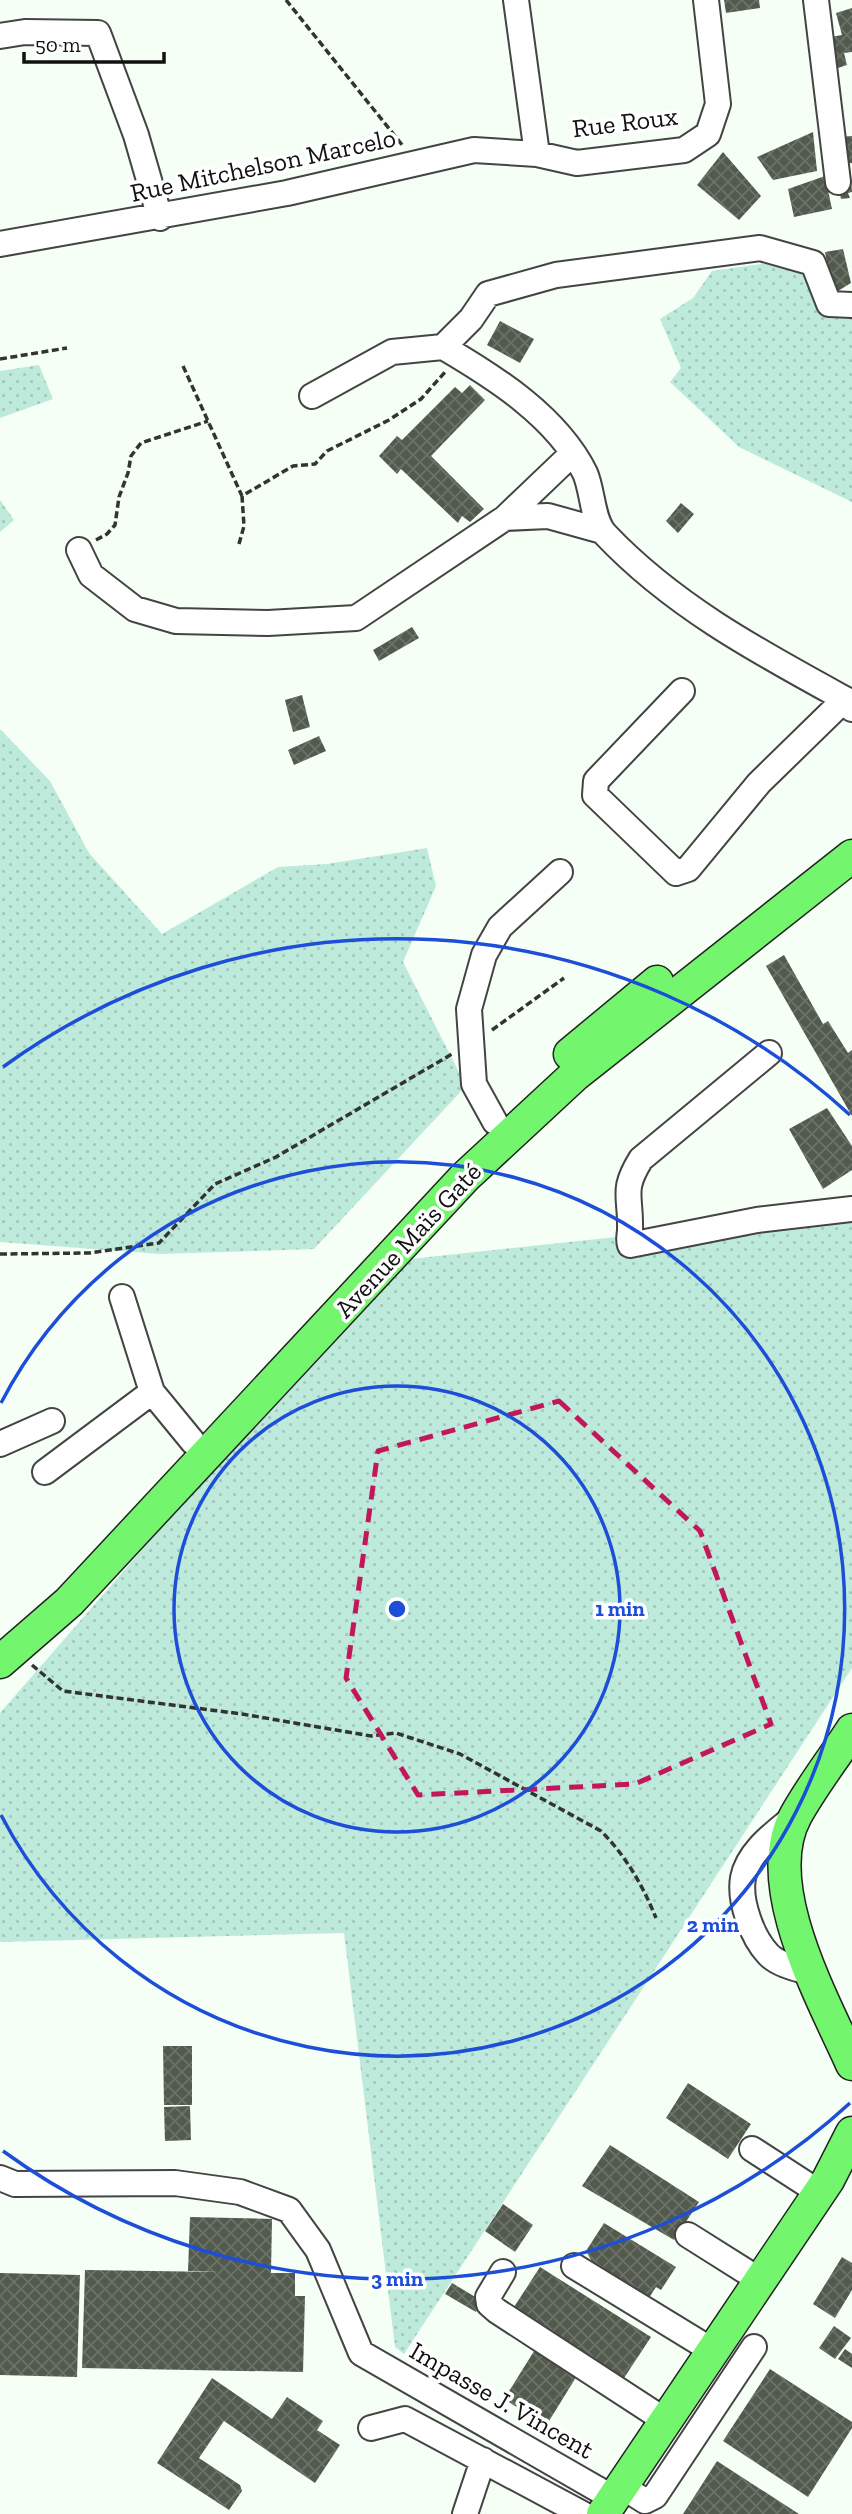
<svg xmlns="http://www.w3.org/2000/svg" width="852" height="2514" font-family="'Zilla Slab',serif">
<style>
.grass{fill:url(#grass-dots)}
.building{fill:url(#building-cross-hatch)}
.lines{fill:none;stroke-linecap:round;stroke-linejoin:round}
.minor-casing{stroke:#444;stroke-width:28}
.major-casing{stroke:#222;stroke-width:35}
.path{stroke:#333;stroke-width:3.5;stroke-dasharray:7 3.5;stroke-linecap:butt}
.minor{stroke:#fff;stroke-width:24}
.major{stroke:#73f66e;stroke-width:32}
.marked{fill:none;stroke:#c2185b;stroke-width:5;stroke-dasharray:14 9;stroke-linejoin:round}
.ring{fill:none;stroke:#1d4ed8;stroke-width:3.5}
.labels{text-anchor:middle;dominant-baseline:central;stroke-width:7;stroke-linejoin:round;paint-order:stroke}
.street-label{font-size:26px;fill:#111;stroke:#fff}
.centre{fill:#1d4ed8;stroke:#fff;stroke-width:3.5}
.ring-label{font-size:21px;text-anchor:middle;font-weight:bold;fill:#1d4ed8;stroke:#fff;stroke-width:7;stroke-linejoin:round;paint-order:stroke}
</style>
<defs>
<pattern id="grass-dots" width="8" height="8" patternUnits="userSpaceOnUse" patternTransform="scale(1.75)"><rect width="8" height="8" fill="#beeadc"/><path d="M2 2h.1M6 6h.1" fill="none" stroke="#a2c8bc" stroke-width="1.8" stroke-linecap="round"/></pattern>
<pattern id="building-cross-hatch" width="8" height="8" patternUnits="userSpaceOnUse" patternTransform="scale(1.75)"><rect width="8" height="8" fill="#525a4d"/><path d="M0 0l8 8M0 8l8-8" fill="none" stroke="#6c7268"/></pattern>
</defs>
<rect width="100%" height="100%" fill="#f5fff5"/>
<path class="grass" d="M774,262l41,16 37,27v197l-113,-55 -69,-65 11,-14 -21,-49 33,-21 19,-27z
M39,365l14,34 -53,19v-47z
M0,500l14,20 -14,12z
M0,729l50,52 39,72 73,81 116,-67 49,-3 100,-16 9,38 -33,76 63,124 -152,163 -154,5 -160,-12z
M852,1212v456l-448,686 -9,-7 -51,-414 -344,9v-229l155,-178 255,-276z"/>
<path class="building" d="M724,0h35l1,8 -34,5z
M852,8v44l-8,1 3,12 -12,4 -10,-31 17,-3 -6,-22z
M813,132l4,39 -44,9 -16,-23z
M852,136v27l-10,1 -2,-27z
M723,152l38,44 -22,24 -42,-35z
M850,167l2,25 -4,1 2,5 -9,1 -7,-29z
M825,176l7,33 -38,8 -6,-28z
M843,249l8,34 -18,11 -8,-42z
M500,321l34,18 -14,24 -33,-18z
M470,385l15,15 -54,56 53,53 -14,13 -8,-6 -4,7 -57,-54 -4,5 -18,-18 18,-20 5,4 53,-53 7,6z
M681,503l13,11 -16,19 -12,-12z
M412,627l7,11 -40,23 -6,-11z
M302,695l8,32 -17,5 -8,-32z
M319,736l7,15 -32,14 -6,-15z
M784,955l39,69 5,-3 20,32 4,-3v66l-86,-150z
M827,1108l25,38v24l-29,19 -34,-60z
M163,2046h29v59h-28z
M688,2083l63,41 -23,35 -62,-41z
M190,2106l1,34 -26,1 -1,-34z
M610,2145l89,57 -25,38 -92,-54z
M503,2204l30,21 -18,27 -30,-21z
M190,2217l82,2 -1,54h24v23h10l-2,76 -221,-4 3,-98 133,2 -30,-1z
M604,2223l72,44 -15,23 -5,-3 -9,14 -52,-34 -9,-16z
M842,2257l10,6v27l-17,28 -22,-14z
M540,2267l111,70 -27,41 -110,-71z
M0,2273l80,2 -3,102 -77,-2z
M452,2283l30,18 -6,11 -31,-18z
M834,2326l17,12 -16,21 -16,-11z
M536,2348l42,26 -32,52 -42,-27z
M845,2349l7,5v14l-14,-9z
M770,2369l82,53v6l-44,69 -85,-56z
M212,2378l60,41 15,-22 36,24 -6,9 23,15 -25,38 -91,-62 -25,37 41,27 2,6 -13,19 -72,-47z
M717,2461l82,53h-116z"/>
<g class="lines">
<defs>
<path id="minor" d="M516,0l21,154
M816,0l22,182
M0,36l25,-4 73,1 38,102 24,83
M0,244l287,-51 187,-43 63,4 40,9 107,-13 24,-16 10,-30 -12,-104
M443,347c53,31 114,70 142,126 8,18 7,47 20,61 68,72 154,118 240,165l7,10
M312,396l80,-44 51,-5 28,-28 17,-25 68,-19 204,-27 53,15 16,41 23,1
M505,518l68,-65
M79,550l12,25 44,34 41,12 92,2 88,-5 149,-100 43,-2 54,15
M682,691l-86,90 -1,14 81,78 12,-4 71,-86 86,-84
M769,1053l-128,106c-20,32 -10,36 -11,70 0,6 -2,10 0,16l127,-25 95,-11
M495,1122l-21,-38 -5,-75 15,-54 16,-28 60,-55
M122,1297l30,95 41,50
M0,1444l52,-23
M45,1472l107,-80
M795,1816c-19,16 -47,35 -52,62 -4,23 9,59 25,76 10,11 30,15 44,19
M752,2149l68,44
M0,2178l15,6 160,-1 65,9 49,18 29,40 43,103 252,145
M688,2235l73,46
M574,2266l139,85
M503,2272l-15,25 1,7 8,7 169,110
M371,2428l34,-9 178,95
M621,2486l24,15 10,-5 99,-149
M465,2514l18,-54"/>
<path id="major" d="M570,1054l87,-72
M0,1662l69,-60 396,-425 110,-102 277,-219
M852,1730c-18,28 -40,56 -56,85 -38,69 27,184 56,249
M603,2514l225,-334 24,-47"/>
</defs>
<use href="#minor" class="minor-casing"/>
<use href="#major" class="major-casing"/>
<path class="path" d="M286,0l117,146
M0,359l67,-11
M183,366l59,130 51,-30 22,-2 12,-13 62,-31 32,-21 25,-28
M96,540l11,-6 8,-9 4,-28 9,-24 3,-17 10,-13 67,-22
M239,544l5,-18 -2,-30
M492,1030l72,-52
M0,1254l89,-1 70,-10 56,-59 61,-27 176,-103
M32,1665l31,26 179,23 129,22 25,-3 64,21 141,77c25,25 42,55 55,87"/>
<use href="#minor" class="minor"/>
<use href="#major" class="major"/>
</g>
<path class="marked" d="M559,1401l141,130 71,193 -136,60 -217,11 -72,-117 32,-227z"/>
<g class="ring">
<circle cx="397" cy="1609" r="223"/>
<path d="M1 1403A447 447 0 1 1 1 1815"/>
<path d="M850 2103A670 670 0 0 1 3 2151M3 1067A670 670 0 0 1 850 1115"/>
</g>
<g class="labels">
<g class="street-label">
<text transform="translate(625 122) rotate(-7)">Rue Roux</text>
<text transform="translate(263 165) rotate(-12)">Rue Mitchelson Marcelo</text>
<text transform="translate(408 1240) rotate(-47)">Avenue Maïs Gaté</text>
<text transform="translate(502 2400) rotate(30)">Impasse J. Vincent</text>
</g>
</g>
<circle cx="397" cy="1609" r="10" class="centre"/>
<g class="ring-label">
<text x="620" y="1616">1 min</text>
<text x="713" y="1932">2 min</text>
<text x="397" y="2286">3 min</text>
</g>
<path d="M24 52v10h140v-10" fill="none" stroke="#111111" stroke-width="3.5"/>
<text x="35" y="52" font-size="21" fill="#111111" stroke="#ffffff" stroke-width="5" paint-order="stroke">50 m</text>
</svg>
